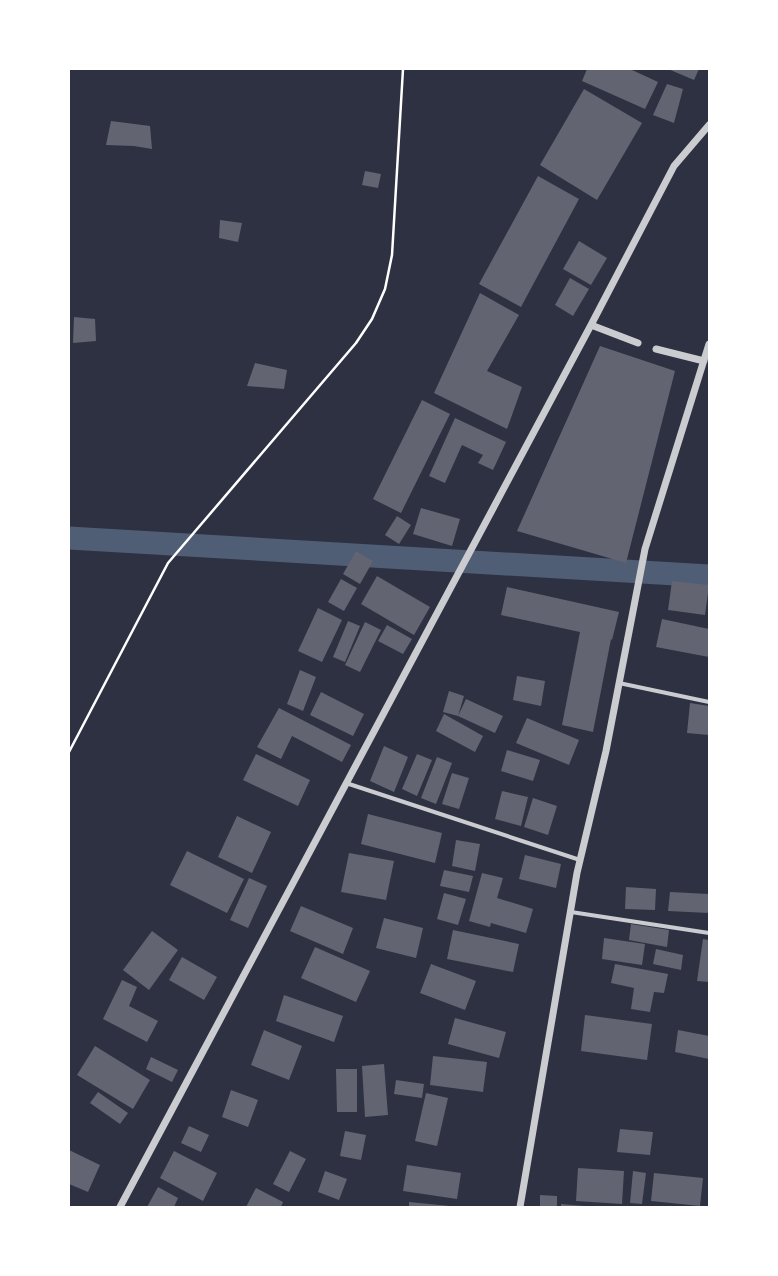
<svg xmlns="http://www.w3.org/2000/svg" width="778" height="1276" font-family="'Golos Text',sans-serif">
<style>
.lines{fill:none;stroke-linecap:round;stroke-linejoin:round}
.canal{stroke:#4f5d75;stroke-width:23}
.building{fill:#626471}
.path{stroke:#fff;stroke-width:2.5}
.minor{stroke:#caccd0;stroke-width:4}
.tertiary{stroke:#caccd0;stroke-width:7}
</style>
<rect width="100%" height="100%" fill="#2d3142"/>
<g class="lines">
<path class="canal" d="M69,538l640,38"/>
</g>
<path class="building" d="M587,69h43l28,13 -13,27 -63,-28z
M668,69h31l-5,11z
M667,84l16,5 -9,34 -21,-8z
M584,89l58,34 -45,77 -57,-35z
M111,121l39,5 2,23 -18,-3 -28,-1z
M365,171l16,3 -3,14 -16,-3z
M538,176l41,23 -58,108 -42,-23z
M220,220l22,3 -4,19 -19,-4z
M579,241l28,17 -16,27 -28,-16z
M570,278l19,11 -16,27 -18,-11z
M480,293l39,22 -32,56 35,16 -15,42 -73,-36z
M74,317l21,2 1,22 -23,2z
M600,346l75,25 -49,192 -109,-32z
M255,363l32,7 -3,19 -37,-3z
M422,400l28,14 -49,99 -28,-14z
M455,418l51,24 -13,28 -15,-7 5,-8 -21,-10 -17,38 -16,-7z
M421,508l39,11 -8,27 -39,-12z
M397,516l14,9 -12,19 -14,-9z
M356,551l17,10 -13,23 -17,-10z
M377,576l53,31 -16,28 -53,-31z
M341,579l16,9 -13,23 -16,-9z
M672,581l37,4 -4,30 -37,-5z
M507,587l112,25 -7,28 -1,-1 -18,93 -31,-7 18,-93 -79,-17z
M318,608l24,12 -20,42 -24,-11z
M662,619l47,10v28l-53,-10z
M348,621l12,5 -15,36 -12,-5z
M365,622l16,8 -21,42 -15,-7z
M387,625l25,14 -9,15 -25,-13z
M300,670l16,7 -13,34 -16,-7z
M517,676l28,5 -4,25 -28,-6z
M449,691l15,5 -6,20 -15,-4z
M321,692l43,22 -11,22 -43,-21z
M466,699l37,17 -8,17 -37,-17z
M690,703l19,3v29l-22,-2z
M279,708l72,37 -9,17 -50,-26 -11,23 -24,-12z
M444,714l39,22 -8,16 -39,-21z
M527,718l52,22 -10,25 -53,-22z
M384,746l24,11 -14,35 -24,-11z
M507,750l33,10 -7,21 -32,-10z
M256,754l54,26 -12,26 -55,-26z
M417,754l15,6 -15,36 -15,-7z
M437,757l15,6 -16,41 -15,-6z
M452,773l17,5 -10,31 -17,-5z
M502,791l26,6 -7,29 -26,-7z
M533,798l24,8 -9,29 -24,-8z
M368,814l74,19 -7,30 -74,-19z
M237,816l34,16 -19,41 -34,-16z
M456,840l24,4 -5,27 -23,-5z
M187,851l57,28 -17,34 -57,-28z
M349,853l45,8 -8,39 -45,-8z
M525,855l36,9 -5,24 -37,-9z
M444,870l29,6 -4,16 -29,-6z
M482,873l21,5 -6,20 36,11 -7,24 -35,-10 -1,4 -21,-6z
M249,878l18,8 -19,42 -18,-8z
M626,887l30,2 -1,21 -30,-1z
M670,892l39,2v19l-41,-2z
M444,893l22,6 -8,26 -21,-6z
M301,906l52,22 -10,26 -53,-23z
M384,918l39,10 -7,30 -40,-10z
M631,924l38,6 -2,17 -38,-7z
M453,930l66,14 -6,28 -66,-13z
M152,931l26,19 -29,40 -26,-20z
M604,938l41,6 -3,21 -40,-6z
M703,939l6,1v42l-12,-1z
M315,947l55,24 -14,31 -55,-24z
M656,949l27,6 -2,15 -28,-6z
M182,957l35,20 -13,23 -35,-20z
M431,964l45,17 -11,29 -45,-17z
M615,964l53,10 -4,19 -10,-1 -4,20 -19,-3 3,-21 -23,-5z
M122,980l15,7 -8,19 29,15 -11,21 -44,-23z
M284,995l59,21 -9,26 -58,-21z
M585,1015l67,9 -5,36 -66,-9z
M455,1018l51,14 -7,26 -51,-14z
M264,1030l38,16 -13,34 -38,-15z
M678,1030l31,6v23l-34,-7z
M95,1046l55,34 -17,29 -56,-34z
M433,1056l54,6 -4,30 -53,-7z
M151,1057l27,13 -6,12 -26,-13z
M384,1064l4,51 -23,2 -3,-51z
M336,1069h21v43h-20z
M396,1080l28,4 -2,14 -28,-4z
M231,1090l27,10 -10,27 -26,-10z
M98,1092l30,21 -8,11 -30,-21z
M426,1093l22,5 -11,48 -22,-5z
M189,1126l20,9 -8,17 -20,-9z
M620,1129l33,3 -3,23 -33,-3z
M345,1131l21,4 -5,25 -21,-4z
M69,1150l31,15 -12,27 -19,-8z
M174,1151l43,22 -14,28 -43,-23z
M290,1151l16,8 -17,33 -16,-8z
M407,1165l54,8 -4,26 -54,-8z
M578,1168l46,3 -2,33 -46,-3z
M325,1171l22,8 -8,21 -21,-8z
M633,1171l13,2 -4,31 -12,-1z
M654,1173l49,5 -3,28 -49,-5z
M158,1187l20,11 -4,9h-27z
M256,1188l27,14 -2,5h-35z
M540,1195l17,1v11h-17z
M409,1202l41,4v1h-41z
M561,1204l23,2v1h-23z"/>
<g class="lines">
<path class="path" d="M69,752l99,-189 188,-220 16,-24 13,-30 7,-34 11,-186"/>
<path class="minor" d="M619,683l90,19
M346,783l234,77
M571,912l138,21"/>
<path class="tertiary" d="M591,325l47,18
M656,349l48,12
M120,1207l471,-882 83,-159 35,-41
M520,1207l57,-334 29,-122 39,-202 64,-205"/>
</g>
<rect width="778" height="1276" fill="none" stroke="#ffffff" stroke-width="140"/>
</svg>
